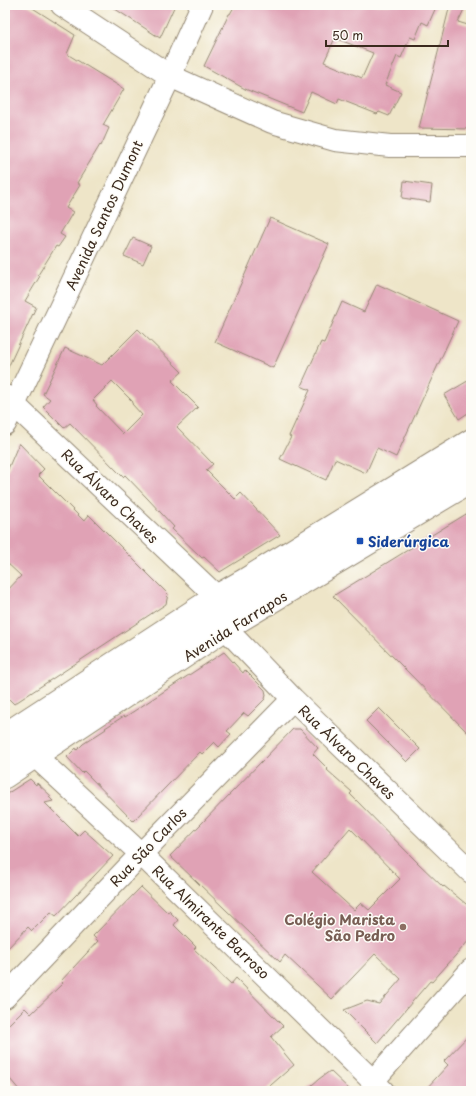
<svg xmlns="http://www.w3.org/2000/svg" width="476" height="1096" font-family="'Playpen Sans',sans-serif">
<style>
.building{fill:#e0a2b5;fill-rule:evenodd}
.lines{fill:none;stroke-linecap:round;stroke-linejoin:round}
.minor-casing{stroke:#948873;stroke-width:24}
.major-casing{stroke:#948873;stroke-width:24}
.minor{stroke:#fff;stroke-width:22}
.major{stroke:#fff;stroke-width:22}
.transit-dot{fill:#1a4fb4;stroke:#fdfcf7;stroke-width:1.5}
.education-dot{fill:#8d6e63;stroke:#fdfcf7;stroke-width:1.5}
.labels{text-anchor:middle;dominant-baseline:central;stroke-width:3;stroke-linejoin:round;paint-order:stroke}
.street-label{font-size:14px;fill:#3b2a1e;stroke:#fdfcf7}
.transit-label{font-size:14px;font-weight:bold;fill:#164399;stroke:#fdfcf7;text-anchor:start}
.education-label{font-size:14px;font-weight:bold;fill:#785e54;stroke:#fdfcf7;text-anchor:end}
</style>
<rect width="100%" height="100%" fill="#fdfcf7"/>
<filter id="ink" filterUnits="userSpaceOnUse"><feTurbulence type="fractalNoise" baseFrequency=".025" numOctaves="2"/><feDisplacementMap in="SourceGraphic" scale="8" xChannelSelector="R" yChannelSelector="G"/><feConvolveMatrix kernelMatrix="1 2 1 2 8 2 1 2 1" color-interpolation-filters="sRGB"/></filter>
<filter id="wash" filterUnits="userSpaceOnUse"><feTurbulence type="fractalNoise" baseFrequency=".012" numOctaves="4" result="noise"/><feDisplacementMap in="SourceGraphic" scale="16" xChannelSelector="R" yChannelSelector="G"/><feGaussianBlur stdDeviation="0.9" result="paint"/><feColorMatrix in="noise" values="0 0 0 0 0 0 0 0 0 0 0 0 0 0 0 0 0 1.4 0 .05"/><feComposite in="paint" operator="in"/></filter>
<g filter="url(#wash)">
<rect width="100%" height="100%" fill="#eee5c8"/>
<g id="blocks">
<path class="building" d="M5,5h23l47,30 -8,19 57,35 -21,36 6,3 -8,18 -1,-1 -23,38 3,2 -14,23 7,4 -13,22 5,3 -7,10 -2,-1 -18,29 2,1 -15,25 11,6 -31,67z
M109,5h66l-15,33z
M235,5h202l-9,20 -6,-3 -7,17 -5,-2 -9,21 -4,-2 -12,29 16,7 -12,24 -10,-4 -2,2 -38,-15 -2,5 -26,-12 -9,20 -57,-23 -41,-23 25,-52h1zM335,38l38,15 -11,25 -38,-16z
M450,5h16l-8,17 13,4v103l-52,-1z
M404,181l28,4 -2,17 -28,-4z
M270,218l59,26 -56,124 -58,-26z
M133,238l18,8 -8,18 -19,-8z
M377,284l81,37 -62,136 -19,-9 -11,25 -31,-14 -9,21 -46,-21 11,-22 -2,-1 21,-46 -9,-4 20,-44 3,1 18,-41 22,10z
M138,329l44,43 -10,9 26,26 -21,20 36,37 -7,6 29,29 6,-6 39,42 -60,37 -16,-15 -2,1 -30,-29 2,-2 -26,-28 -23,-24 -2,2 -5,-5 -48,-49 -6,5 -21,-21 7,-8 -7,-5 22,-46 37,17zM112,381l21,21 -1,2 10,11 -19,19 -27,-28 1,-1 -4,-5z
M471,379v32l-12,8 -15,-24z
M19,443l25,26 -6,6 46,46 5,-6 79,79 -2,10 -152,100 -9,-9v-102l16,-17 -16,-15v-85z
M471,511v225l-138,-140z
M224,652l19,21 2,-3 20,20 1,5 -1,4 -17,17 -4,-3 -17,18 4,3 -12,13 -5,-5 -12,12 -2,-2 -67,69 -49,-50 -2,2 -15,-16 9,-9 1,2 6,-6 23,-15 -1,-1 19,-12 1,1z
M379,708l41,41 -13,13 -41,-41z
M293,729h7l18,19 -5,6 15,15 -1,1 25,22 -2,2 67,68 26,25 1,-1 27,22v30l-39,44 -2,-1 -53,62 -33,-33 23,-9 12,3 22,-25 -26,-25 -43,45 -47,-44 -5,7 -110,-106zM350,828l50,51 -31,31 -8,-7 -7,7 -42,-38z
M30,779l6,6 1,-2 14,13 -2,1 4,4 -8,2 33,33 6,-6 29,26 -57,60 -5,-4 -19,19 -4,-4 -23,24v-156z
M141,887l27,26 1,-2 9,9 -4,5 22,22 -2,2 37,35 5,-6 47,48 -12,11 23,28 -30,26h-244l-15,-18v-45l20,-20 6,6 32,-31 -2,-2 37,-40 -5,-5z
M471,1033v58h-47l24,-26 -4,-4z
M330,1071l21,20h-46l14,-12z"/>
</g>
</g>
<g filter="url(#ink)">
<use href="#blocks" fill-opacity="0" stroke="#948873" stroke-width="1"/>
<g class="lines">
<defs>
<path id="minor" d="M62,5l108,71 102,46 63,18 55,6h81
M5,396l211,200
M5,424l165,-348 32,-71
M226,629l67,70 178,173
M47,742l-12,14 106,98 242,237
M5,756c82,-56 165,-110 249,-162 72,-45 146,-87 217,-134
M5,997l136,-143 152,-155
M373,1081l98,-111"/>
<path id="major" d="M5,734l211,-138 28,-16 227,-140
M5,777l221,-148 245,-147"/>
</defs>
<use href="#minor" class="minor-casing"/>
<use href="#major" class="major-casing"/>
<use href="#minor" class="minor"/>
<use href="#major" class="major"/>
</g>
</g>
<rect class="transit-dot" x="356" y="537" width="8" height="8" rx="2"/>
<circle class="education-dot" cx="403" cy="927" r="4"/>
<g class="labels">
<g class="street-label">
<text transform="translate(104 215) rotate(-65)">Avenida Santos Dumont</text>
<text transform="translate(110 496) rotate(44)">Rua Álvaro Chaves</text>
<text transform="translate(235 626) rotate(-32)">Avenida Farrapos</text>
<text transform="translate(347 752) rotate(44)">Rua Álvaro Chaves</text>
<text transform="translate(148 847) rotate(-46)">Rua São Carlos</text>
<text transform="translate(211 922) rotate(44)">Rua Almirante Barroso</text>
</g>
<g class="transit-label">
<text x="368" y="541">Siderúrgica</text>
</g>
<g class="education-label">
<text x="395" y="919">Colégio Marista<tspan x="395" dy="16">São Pedro</tspan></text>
</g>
</g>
<rect width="476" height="1096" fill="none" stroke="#fdfcf7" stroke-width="20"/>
<path d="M326 40v6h122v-6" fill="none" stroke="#3b2a1e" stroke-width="2"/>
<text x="332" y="40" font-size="12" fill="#3b2a1e" stroke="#fdfcf7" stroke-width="3" paint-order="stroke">50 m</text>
</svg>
